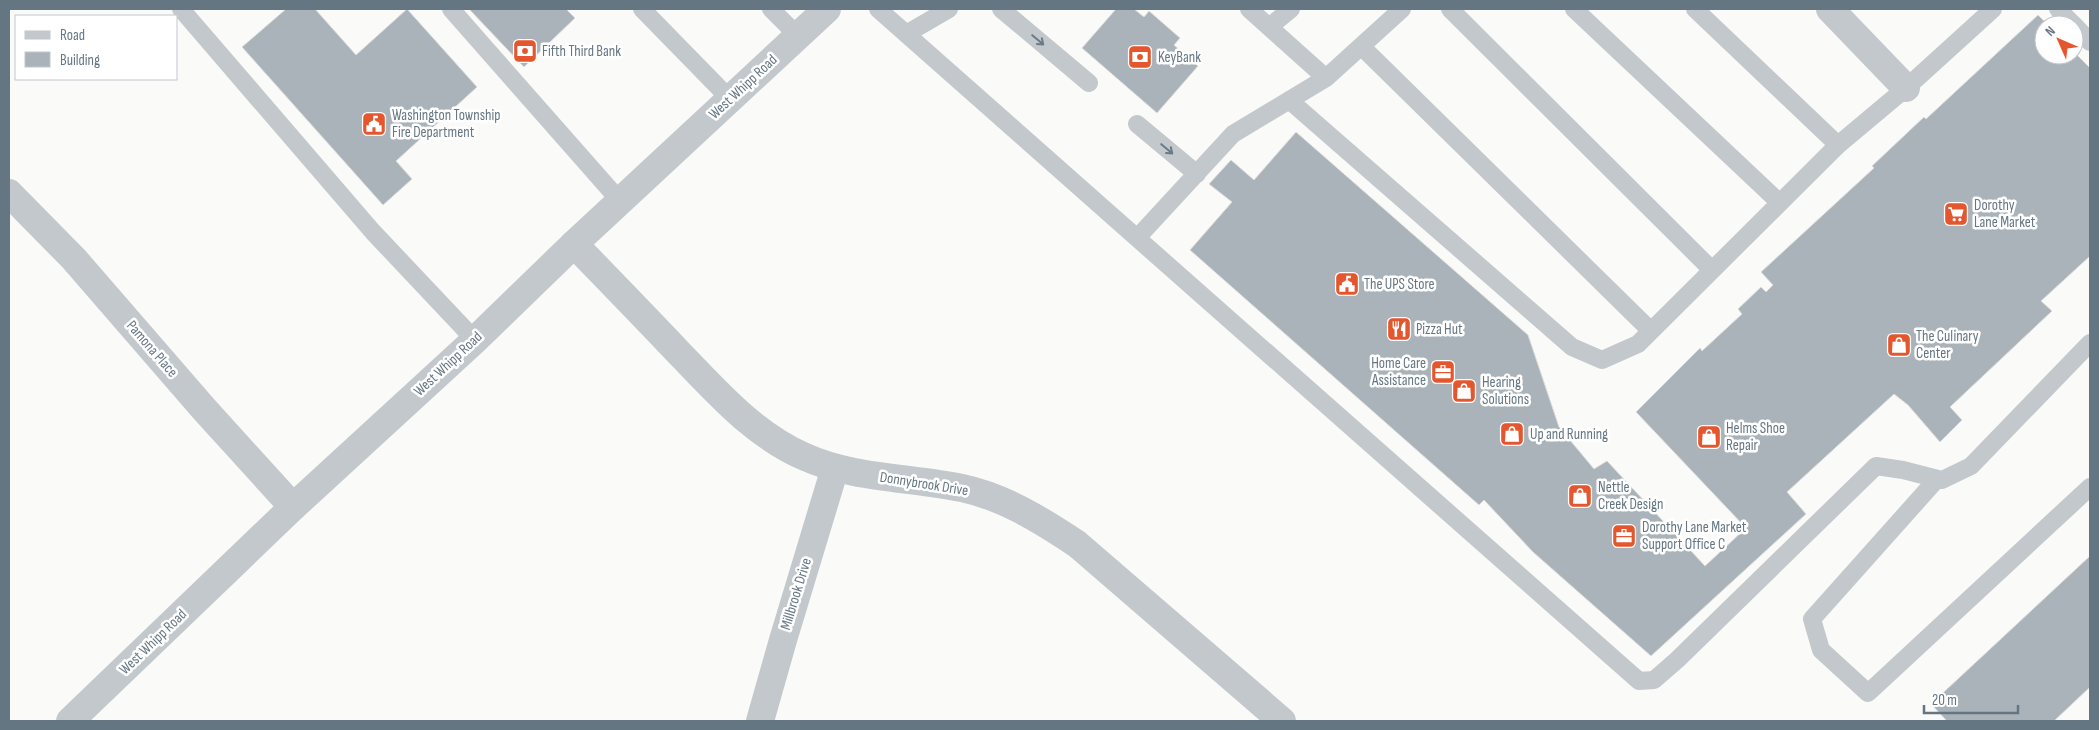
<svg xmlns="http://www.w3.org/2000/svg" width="2099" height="730" font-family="'Sofia Sans Condensed',sans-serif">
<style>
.building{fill:#aab3b9;stroke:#dcdcda}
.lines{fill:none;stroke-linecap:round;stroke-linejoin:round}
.service{stroke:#c3c8cc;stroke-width:18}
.minor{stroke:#c3c8cc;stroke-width:28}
.tertiary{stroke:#c3c8cc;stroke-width:28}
.oneway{stroke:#6a7a87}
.labels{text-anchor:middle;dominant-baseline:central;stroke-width:5;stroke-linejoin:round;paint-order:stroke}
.poi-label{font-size:15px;fill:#657683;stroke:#fff;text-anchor:start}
.street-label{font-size:15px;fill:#657683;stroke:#fff}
</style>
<rect width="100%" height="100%" fill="#fafaf8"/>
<path class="building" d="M286,9h29l41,46 51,-46 70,78 -81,74 16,18 -29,26 -141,-158z
M469,9h97l9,9 -51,49z
M1116,9h18l10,8 5,-6 31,27 -6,7 24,21 -41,47 -75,-65z
M2038,15l10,10h-4v30h30v-3l16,16v188l-49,45 11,10 -102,96 12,13 -22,22 -32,-37 -14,-11 -107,98 19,22 -155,142 -118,-104 -49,-52 -5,5 -289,-255 42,-48 -23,-18 22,-24 23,20 42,-48 232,203 31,92 35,42 13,-8 98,105 41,-38 -110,-116 64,-64 2,3 40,-37 -4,-5 23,-22 5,5 7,-7 -12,-13 113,-104 -2,-2 52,-49 2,2z
M2090,556v131l-36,34h-107l-16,-17z"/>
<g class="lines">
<path class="service" d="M181,9l192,223 102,108
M451,9l169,192
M642,9l88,90
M771,9l27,27
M878,9l259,229 96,-104 93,-56
M1001,9l88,74
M1249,9l77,69 76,-69
M1450,9l262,261
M1574,9l206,194
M1695,9l143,136
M2058,9l16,16
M2074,25l16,17
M1269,27l22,-18
M906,34l43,-25
M1361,46l290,285
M1289,100l283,247 30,13 36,-16 200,-199 68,-57 87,-79
M1137,124l60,50
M1137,238l502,443 15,-1 23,-20 199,-194 27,4 39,10 29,-14 119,-123
M1937,479l-125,140 9,31 47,43 222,-206"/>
<path class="minor" d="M1830,9l76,79
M9,193l65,66 130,150 89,98
M574,244c35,36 70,72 105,109 38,39 73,80 124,103 50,23 106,21 159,32 42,9 79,32 115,56l205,177
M760,721l23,-81 52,-172"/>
<path class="tertiary" d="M70,721l223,-214 182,-167 99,-96 253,-235"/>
</g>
<defs><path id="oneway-shaft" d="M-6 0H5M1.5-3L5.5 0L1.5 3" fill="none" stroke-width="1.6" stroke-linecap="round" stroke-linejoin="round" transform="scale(1.25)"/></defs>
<g class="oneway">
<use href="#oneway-shaft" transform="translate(1038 40) rotate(40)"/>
<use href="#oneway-shaft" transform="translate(1167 149) rotate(40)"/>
</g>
<defs>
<symbol id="bank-square" viewBox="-11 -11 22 22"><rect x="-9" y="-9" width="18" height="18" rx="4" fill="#e4572e" stroke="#fff"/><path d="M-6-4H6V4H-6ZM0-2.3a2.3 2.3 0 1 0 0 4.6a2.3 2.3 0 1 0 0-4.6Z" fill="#fff"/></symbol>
<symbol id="civic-square" viewBox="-11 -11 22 22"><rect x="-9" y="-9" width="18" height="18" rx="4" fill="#e4572e" stroke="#fff"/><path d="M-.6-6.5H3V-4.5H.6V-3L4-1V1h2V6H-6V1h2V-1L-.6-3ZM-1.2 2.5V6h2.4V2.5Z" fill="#fff"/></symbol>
<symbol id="supermarket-square" viewBox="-11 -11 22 22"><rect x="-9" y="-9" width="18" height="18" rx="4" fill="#e4572e" stroke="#fff"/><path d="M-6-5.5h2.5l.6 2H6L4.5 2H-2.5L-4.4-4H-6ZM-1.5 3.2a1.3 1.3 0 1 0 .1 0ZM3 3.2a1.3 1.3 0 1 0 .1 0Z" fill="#fff"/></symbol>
<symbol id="restaurant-square" viewBox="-11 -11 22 22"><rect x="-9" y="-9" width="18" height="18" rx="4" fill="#e4572e" stroke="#fff"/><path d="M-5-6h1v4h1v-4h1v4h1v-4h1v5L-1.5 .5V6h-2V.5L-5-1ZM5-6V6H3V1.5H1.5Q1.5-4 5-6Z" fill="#fff"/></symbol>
<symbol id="shop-square" viewBox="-11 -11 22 22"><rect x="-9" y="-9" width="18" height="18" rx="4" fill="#e4572e" stroke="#fff"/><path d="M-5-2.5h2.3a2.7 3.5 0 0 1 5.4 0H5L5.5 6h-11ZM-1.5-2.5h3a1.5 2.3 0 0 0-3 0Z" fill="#fff"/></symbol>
<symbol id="office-square" viewBox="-11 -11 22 22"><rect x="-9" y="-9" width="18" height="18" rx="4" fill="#e4572e" stroke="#fff"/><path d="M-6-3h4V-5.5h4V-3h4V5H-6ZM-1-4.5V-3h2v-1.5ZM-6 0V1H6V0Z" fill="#fff"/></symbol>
</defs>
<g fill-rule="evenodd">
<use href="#bank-square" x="511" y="37" width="28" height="28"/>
<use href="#bank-square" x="1126" y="43" width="28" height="28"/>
<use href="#civic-square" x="360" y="110" width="28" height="28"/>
<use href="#supermarket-square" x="1942" y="200" width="28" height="28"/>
<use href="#civic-square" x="1333" y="270" width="28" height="28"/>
<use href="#restaurant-square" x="1385" y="315" width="28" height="28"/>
<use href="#shop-square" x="1885" y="331" width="28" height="28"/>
<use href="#office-square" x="1429" y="358" width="28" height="28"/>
<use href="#shop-square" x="1450" y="377" width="28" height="28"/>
<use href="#shop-square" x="1498" y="420" width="28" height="28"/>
<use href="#shop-square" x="1695" y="423" width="28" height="28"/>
<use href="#shop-square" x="1566" y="482" width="28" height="28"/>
<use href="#office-square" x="1610" y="522" width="28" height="28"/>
</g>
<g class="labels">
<g class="poi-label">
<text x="542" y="51">Fifth Third Bank</text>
<text x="1158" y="57">KeyBank</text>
<text x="392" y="115">Washington Township<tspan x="392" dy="17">Fire Department</tspan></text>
<text x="1974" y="205">Dorothy<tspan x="1974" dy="17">Lane Market</tspan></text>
<text x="1364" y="284">The UPS Store</text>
<text x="1416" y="329">Pizza Hut</text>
<text x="1916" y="336">The Culinary<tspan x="1916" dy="17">Center</tspan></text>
<text x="1426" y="363" text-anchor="end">Home Care<tspan x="1426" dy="17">Assistance</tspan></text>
<text x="1482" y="382">Hearing<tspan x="1482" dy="17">Solutions</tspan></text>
<text x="1726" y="428">Helms Shoe<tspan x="1726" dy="17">Repair</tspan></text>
<text x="1530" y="434">Up and Running</text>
<text x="1598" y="487">Nettle<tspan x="1598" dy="17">Creek Design</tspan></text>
<text x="1642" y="527">Dorothy Lane Market<tspan x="1642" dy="17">Support Office C</tspan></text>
</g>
<g class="street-label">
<text transform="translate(743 87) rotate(-43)">West Whipp Road</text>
<text transform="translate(152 349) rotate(49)">Pamona Place</text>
<text transform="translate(448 364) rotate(-43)">West Whipp Road</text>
<text transform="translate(924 484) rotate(9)">Donnybrook Drive</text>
<text transform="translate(796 594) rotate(-73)">Millbrook Drive</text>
<text transform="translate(153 642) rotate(-44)">West Whipp Road</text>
</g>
</g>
<rect width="2099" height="730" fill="none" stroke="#657683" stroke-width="20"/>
<rect x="15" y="15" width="162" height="65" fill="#ffffff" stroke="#c1c8cd"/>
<rect x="25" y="31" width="25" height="8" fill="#c3c8cc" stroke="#c1c8cd"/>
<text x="60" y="40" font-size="15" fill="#657683">Road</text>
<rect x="25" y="52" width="25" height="15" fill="#aab3b9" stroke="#c1c8cd"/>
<text x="60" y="65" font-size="15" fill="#657683">Building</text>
<g transform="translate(2059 40) rotate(315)"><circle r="24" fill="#ffffff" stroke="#c1c8cd"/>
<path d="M0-4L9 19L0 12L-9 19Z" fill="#e4572e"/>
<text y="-8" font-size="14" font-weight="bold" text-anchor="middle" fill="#657683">N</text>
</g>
<path d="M1924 705v8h94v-8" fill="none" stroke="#657683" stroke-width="2.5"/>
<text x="1932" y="705" font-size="15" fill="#657683" stroke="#ffffff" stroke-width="4" paint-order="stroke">20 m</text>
</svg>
